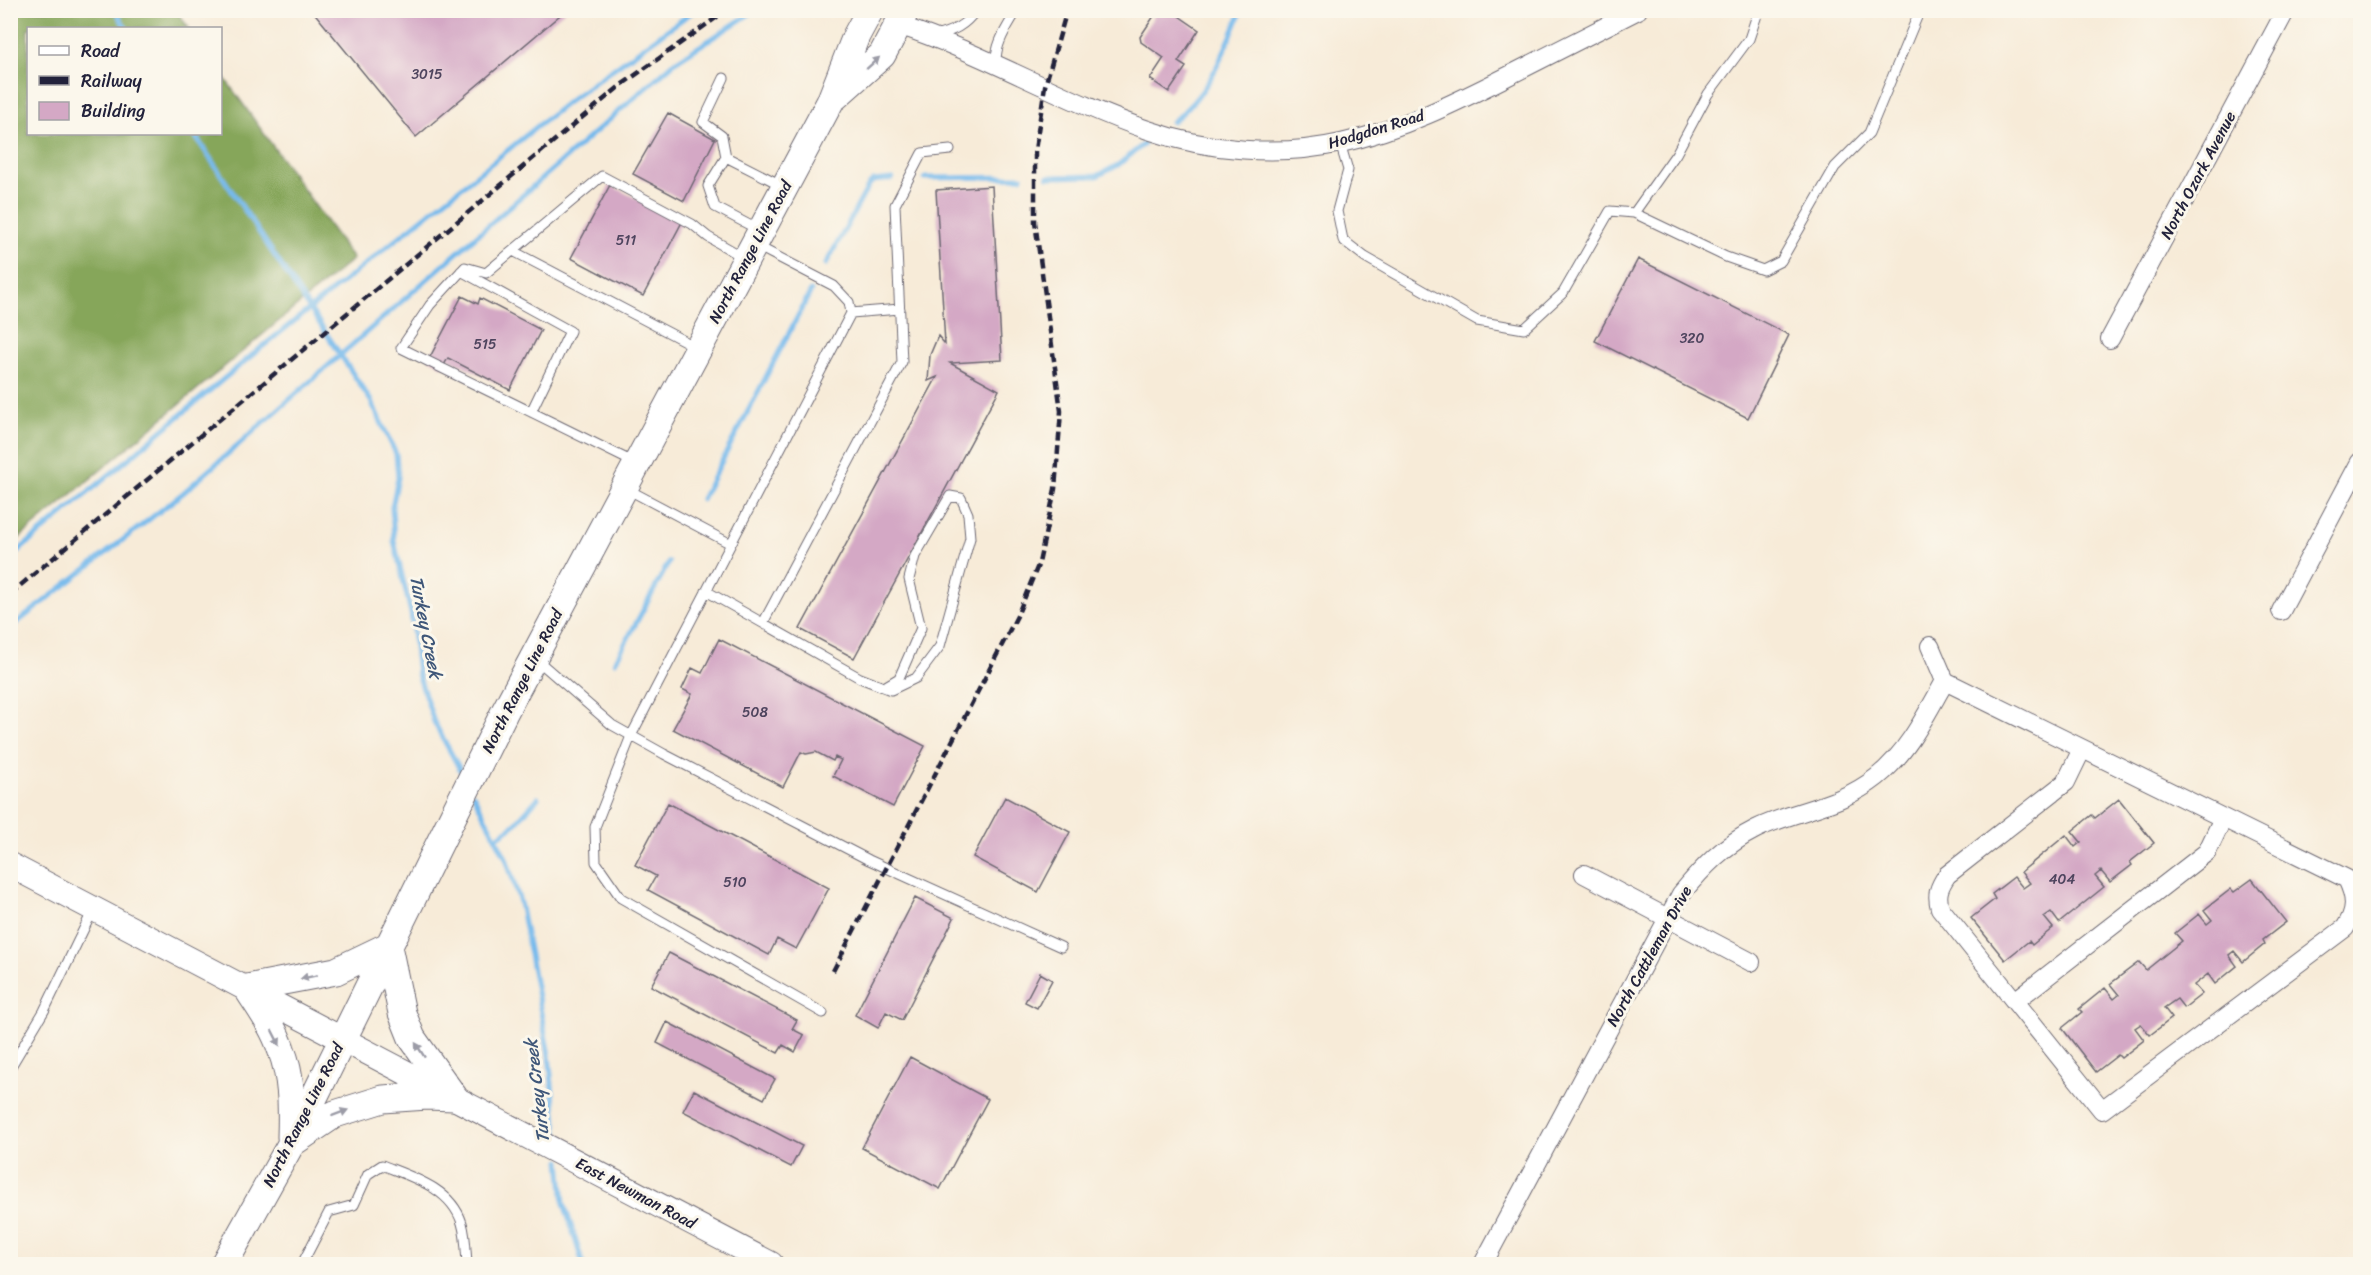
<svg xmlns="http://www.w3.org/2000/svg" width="2371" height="1275" font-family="Sriracha,sans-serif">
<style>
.forest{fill:#86a65a;stroke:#54644a;stroke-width:1.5}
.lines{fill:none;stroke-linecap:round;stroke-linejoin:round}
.stream{stroke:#76baec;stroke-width:5}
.building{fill:#d4a8c5}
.lane-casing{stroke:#6d6872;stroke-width:11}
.street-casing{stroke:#6d6872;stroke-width:20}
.secondary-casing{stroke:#6d6872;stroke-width:26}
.primary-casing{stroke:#6d6872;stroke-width:29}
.lane{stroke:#fff;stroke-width:9}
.street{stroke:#fff;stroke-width:18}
.secondary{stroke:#fff;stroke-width:24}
.primary{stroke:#fff;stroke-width:27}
.rail{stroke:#22223b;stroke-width:4.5;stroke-dasharray:9 4.5;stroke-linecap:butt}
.oneway{fill:#9c9ca7}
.labels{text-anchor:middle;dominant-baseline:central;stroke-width:6;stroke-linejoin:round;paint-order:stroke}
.number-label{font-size:14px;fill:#4e445e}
.street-label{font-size:16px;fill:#22223b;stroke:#fbf7ec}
.water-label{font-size:18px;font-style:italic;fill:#3f5779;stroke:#fbf7ec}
</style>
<rect width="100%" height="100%" fill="#fbf7ec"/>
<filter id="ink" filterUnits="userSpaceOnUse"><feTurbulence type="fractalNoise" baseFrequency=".0167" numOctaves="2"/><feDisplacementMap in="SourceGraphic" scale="12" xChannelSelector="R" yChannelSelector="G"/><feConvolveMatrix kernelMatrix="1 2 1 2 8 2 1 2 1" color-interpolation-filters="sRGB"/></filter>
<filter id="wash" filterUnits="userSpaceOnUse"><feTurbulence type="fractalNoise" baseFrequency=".008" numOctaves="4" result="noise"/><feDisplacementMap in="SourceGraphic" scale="24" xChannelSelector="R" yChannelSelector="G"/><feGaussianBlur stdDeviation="1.35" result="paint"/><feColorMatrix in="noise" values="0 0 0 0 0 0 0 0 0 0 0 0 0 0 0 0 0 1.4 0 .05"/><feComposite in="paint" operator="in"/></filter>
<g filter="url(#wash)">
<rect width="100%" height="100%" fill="#f7ebd8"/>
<path class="forest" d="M11,10l165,1 13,17h-161v106h192l1,-61 132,186 -342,286z"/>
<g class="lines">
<path class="stream" d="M115,10l11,18
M1172,122c41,-33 49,-65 70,-112
M194,134l177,267 25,53 2,24 -6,29 2,34 17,72 7,61 16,48 29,53
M1048,177l49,-1 21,-11 26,-21
M925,178l97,-1
M826,264l43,-79 4,-4 19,-2
M702,499l109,-208
M10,558l247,-207 317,-254 121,-87
M10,628l173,-135 492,-431 81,-52
M615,662l54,-100
M473,794l33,64 14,44 29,153 9,88
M497,837l16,-11 25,-28
M560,1161l4,42 19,61"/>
</g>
<g id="blocks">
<path class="building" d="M312,10h254l-150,127z
M1158,10h12l29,20 -21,32 8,5 -17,25 -19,-13 14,-21 -23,-16 -1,-5z
M668,113l47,26 -31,62 -51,-27z
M610,185l72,37 -39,74 -72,-38z
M992,186l10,174 -52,3 49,27 -145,268 -54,-29 137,-252 -9,4 2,-26 8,-19 7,8 -9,-154z
M1638,259l151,76 -41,83 -153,-77z
M462,296l16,8 2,-6 61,32 -31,60 -62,-32 -5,9 -14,-8z
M719,639l206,107 -32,61 -60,-31 8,-16 -6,-3 -2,4 -17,-9 -10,2 -5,-2 -18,35 -110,-58 19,-35 -10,-5 10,-21 10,5z
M1005,797l65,35 -32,60 -65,-35z
M2119,799l35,44 -24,19 2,3 -22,17 -9,-11 -6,5 9,11 -45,36 -8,-11 -7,5 9,11 -21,17 -3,-4 -24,19 -34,-42 24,-19 -3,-5 22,-17 9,11 7,-5 -9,-11 45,-37 9,12 6,-5 -9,-11 20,-16 3,3z
M668,803l161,85 -33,61 -19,-10 -8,16 -121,-65 8,-14 -21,-11z
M2252,879l34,43 -23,18 2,4 -22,18 -9,-11 -5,4 8,11 -22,18 -7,-10 -14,11 8,9 -18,14 -7,-9 -13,9 8,10 -22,17 -9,-11 -6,4 9,12 -23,18 -3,-3 -22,17 -34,-44 20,-16 -3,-3 26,-21 9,11 5,-4 -9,-11 29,-22 7,8 36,-29 -7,-8 24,-19 8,10 5,-4 -8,-10 27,-21 3,3z
M915,898l39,20 -52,102 -16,-8 -8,16 -23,-13z
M669,953l128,67 -5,9 12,6 -9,17 -12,-7 -5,8 -127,-67z
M1040,973l12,7 -15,28 -12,-6z
M667,1022l108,57 -11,20 -107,-56z
M910,1057l78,42 -48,90 -78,-41z
M694,1090l108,56 -11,21 -108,-56z"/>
</g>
</g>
<g filter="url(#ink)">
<use href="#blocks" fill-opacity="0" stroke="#6d6872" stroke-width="1.5"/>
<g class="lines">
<defs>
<path id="lane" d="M935,36c18,-5 30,-10 41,-26
M996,64c-1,-21 11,-36 21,-54
M724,78l-21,44 19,14 4,21
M1340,143l8,27 -11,41 6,29 22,17 112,64 47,8 39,-36 47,-82 24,2 92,44 37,13 18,-9 54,-94 34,-34 51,-123
M1634,213l42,-59 32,-60 41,-55 8,-24 -2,-5
M759,230l-44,-23 -7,-21 18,-29 57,29
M755,245l79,41 15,16 2,11 -220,423 -36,91 1,35 25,36 202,115
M513,251l183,96
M461,271l109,60 -39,81
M851,313l49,-4
M635,463l-234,-115 29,-43 35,-38 21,6 116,-97 90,48 16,13 35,20
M627,489l104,55
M706,591l154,87 31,12 25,-12 24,-32 30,-108 -2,-24 -7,-16 -11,-2 -35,60 -6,23 12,49 -22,50 -15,9
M763,623l139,-261 -7,-157 27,-52 28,-3
M536,659l76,66 52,29 205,106 192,87
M10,1068l34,-57 49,-101
M302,1264l27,-52 25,-7 14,-31 14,-9c30,12 69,23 80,58 4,13 4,28 5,41"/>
<path id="street" d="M898,25c86,28 165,76 250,105 60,21 131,27 193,13 59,-13 114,-40 167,-67 44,-22 87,-44 130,-66
M2110,339l176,-329
M2281,611l79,-149
M1945,681l402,198c9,19 10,31 -2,49l-243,182 -162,-202c-4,-14 -1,-21 7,-33l119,-93 16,-33
M1584,874l167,88
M2015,1001l192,-149 16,-34
M1483,1264l198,-370c22,-27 43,-49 75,-65 41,-20 82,-21 121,-52 31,-25 49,-62 68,-96l-15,-35"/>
<path id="secondary" d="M10,865l761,399"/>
<path id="primary" d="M835,97l47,-42 24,-45
M291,1137c1,-30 1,-60 -10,-88 -7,-22 -22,-42 -34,-61l89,-17 52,-25 14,67 10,25 42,59
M292,1143l43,-29 48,-15 44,-3 27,1
M224,1264l67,-120 213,-431 326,-611 26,-66 14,-26"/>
</defs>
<use href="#lane" class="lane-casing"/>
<use href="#street" class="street-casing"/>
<use href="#secondary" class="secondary-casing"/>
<use href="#primary" class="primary-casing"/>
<use href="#lane" class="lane"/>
<use href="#street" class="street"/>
<use href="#secondary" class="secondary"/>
<use href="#primary" class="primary"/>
<path class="rail" d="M10,594l610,-508 107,-76
M833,971l184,-355 22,-53 16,-74 6,-78 -26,-189v-72l10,-64 22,-76"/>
</g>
<defs><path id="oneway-solid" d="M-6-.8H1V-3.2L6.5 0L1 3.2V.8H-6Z" transform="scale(1.5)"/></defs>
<g class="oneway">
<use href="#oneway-solid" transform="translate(873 63) rotate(-42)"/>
<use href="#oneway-solid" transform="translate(309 977) rotate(168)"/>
<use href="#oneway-solid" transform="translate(276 1038) rotate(63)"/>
<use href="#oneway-solid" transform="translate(420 1050) rotate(-123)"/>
<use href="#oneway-solid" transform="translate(340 1113) rotate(-21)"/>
</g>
</g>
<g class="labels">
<g class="number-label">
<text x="427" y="74">3015</text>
<text x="626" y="240">511</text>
<text x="1692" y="338">320</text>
<text x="485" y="344">515</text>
<text x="755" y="712">508</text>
<text x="2062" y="879">404</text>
<text x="735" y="882">510</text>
</g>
<g class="street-label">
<text transform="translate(1376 129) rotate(-17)">Hodgdon Road</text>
<text transform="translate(2198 175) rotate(-62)">North Ozark Avenue</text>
<text transform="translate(750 252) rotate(-62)">North Range Line Road</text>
<text transform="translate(522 681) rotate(-63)">North Range Line Road</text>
<text transform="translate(1649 956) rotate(-61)">North Cattleman Drive</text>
<text transform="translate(303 1115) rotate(-63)">North Range Line Road</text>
<text transform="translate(636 1193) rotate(28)">East Newman Road</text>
</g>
<g class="water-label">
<text transform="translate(426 627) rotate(79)">Turkey Creek</text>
<text transform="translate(537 1091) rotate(-97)">Turkey Creek</text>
</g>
</g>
<rect width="2371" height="1275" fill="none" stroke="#fbf7ec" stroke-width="36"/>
<rect x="27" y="27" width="195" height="108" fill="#fbf7ec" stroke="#a4a2a5" stroke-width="1.5"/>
<rect x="39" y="46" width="30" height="9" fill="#ffffff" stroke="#a4a2a5" stroke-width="1.5"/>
<text x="81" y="57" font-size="18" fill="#22223b">Road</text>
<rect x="39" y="76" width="30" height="9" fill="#22223b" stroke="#a4a2a5" stroke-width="1.5"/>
<text x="81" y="87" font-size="18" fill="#22223b">Railway</text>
<rect x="39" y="102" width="30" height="18" fill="#d4a8c5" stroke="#a4a2a5" stroke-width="1.5"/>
<text x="81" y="117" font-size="18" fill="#22223b">Building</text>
</svg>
